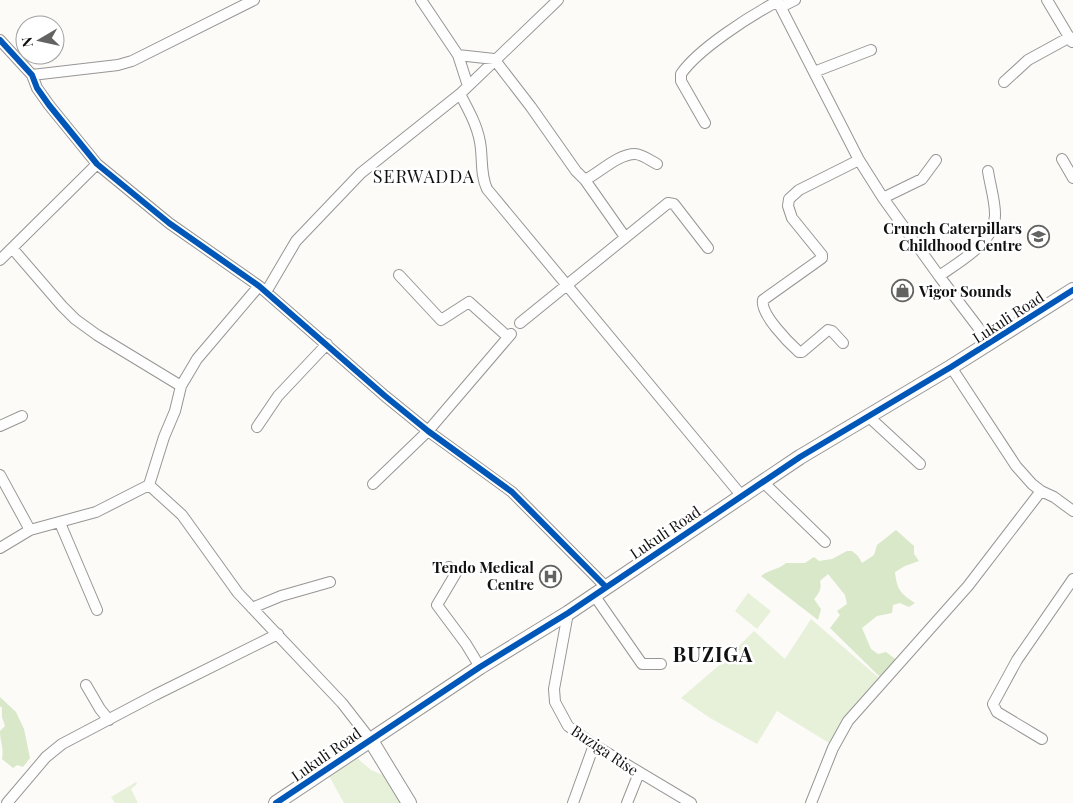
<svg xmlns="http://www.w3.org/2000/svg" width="1073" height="803" font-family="'Playfair Display',serif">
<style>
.green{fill:#e7f1d9}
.forest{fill:#d8e8c8}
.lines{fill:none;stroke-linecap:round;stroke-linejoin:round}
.minor-casing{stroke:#979695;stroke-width:12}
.tertiary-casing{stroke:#979695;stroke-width:16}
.minor{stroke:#fffefe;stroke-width:10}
.tertiary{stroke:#fffefe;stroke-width:14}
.cycleway-casing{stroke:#fff;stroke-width:9}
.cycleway{stroke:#0057b8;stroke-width:6}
.labels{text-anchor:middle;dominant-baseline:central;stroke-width:5;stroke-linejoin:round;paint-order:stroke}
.poi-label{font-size:15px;font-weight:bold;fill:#111;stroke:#fff;text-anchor:end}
.street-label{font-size:15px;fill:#111;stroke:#fff}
.quarter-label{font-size:18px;letter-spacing:1px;fill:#111;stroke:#fff}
.district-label{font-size:20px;font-weight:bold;letter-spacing:1px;fill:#111;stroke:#fff}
</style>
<rect width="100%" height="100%" fill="#fcfbf8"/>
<path class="green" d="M748,593l23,18 -14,18 -22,-18z
M811,619l68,59 -35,40 -15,25 -52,-32 -20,33 -47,-26 -29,-20 43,-37 30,-30 31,28z
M357,758l14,12 14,6 18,27h-59l-15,-27z
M136,782l1,2 -6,5 7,14h-23l-4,-6z"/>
<path class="forest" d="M896,530l18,16v8l5,7 -14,5 -10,6c2,18 5,21 20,31l-6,4 -9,-4 -7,2 -1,8 -15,3 -15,12 9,21 7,5 8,-2 12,9 -17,17 -51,-50 10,-13 -3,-4 10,-7 -2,-9 -17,-21 -8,7c2,8 -1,12 -6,18l7,10 -3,11 -57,-44c9,-7 17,-6 25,-13h19l9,-6 5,4 13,-2 15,-8h5l6,5 4,7 12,-8 3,-10z
M0,697l16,15 8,17 6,29 -7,9 -6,-2 -4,3 -11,-9c2,-12 -2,-17 -2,-28l5,-5 -3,-9v-9l-2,-2z"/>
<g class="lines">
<defs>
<path id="minor" d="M421,0l37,55 10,31
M777,0l82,160 24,38 56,78 51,67
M1047,0l25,42
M781,7l14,-7
M0,40l32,35 5,13 12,17 48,59 72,59 90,63 126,110 43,35 84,61 94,95
M458,55l36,4 37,48 45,64 9,9c14,-7 33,-26 50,-26 7,0 16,7 22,10
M814,72l57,-22
M32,75l86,-10 14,-4 122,-61
M1004,82l24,-22 42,-23
M460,94c8,15 17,31 20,48 3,16 0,32 7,47l254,306
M705,123l-24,-42v-7c17,-25 69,-58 97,-73
M1062,159l11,19
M585,180l40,57
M883,198l39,-19 14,-19
M12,248l50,58 13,13 22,16 84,51
M0,260l97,-96
M399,275l42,45 28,-18 39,35
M939,276c20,-14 57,-34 56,-62 0,-14 -5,-29 -7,-43
M266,292l30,-51 65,-68 99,-79 98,-94
M520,323l148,-120 6,1 34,44
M843,343l-11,-12 -4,-1 -26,22h-3c-10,-9 -39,-38 -36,-52l59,-42v-3l-30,-37 -4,-12 1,-7 10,-9 60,-30
M868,416l52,48
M0,426l22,-10
M257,427l21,-31 49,-52
M0,475l30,55
M762,481l63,61
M373,484l55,-53 83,-97
M149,485l15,-48 11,-26 6,-25 16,-27 62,-73
M1041,491l13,6 19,14
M60,523l37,87
M0,548l30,-18 66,-18 53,-27 33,30 56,78 104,110 28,36
M449,567l7,6 -19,32 29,39 14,23
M594,595l48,69h19
M252,608l29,-12 49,-14
M568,613l-14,76 1,13 13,24 26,19 97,58
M86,685l14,24 9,11
M1042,739l-45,-27 -4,-8 24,-44 56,-81
M7,803l39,-46 16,-13 93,-49 123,-61
M573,803l21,-58
M627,803l12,-30
M811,803l22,-55 15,-27 120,-135 73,-95 -9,-7 -16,-18 -65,-99"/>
<path id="tertiary" d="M370,739l39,64
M276,803l204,-136 88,-54 232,-156 151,-90 122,-77"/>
</defs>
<use href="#minor" class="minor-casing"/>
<use href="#tertiary" class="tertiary-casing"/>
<use href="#minor" class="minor"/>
<use href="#tertiary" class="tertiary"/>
<defs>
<path id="cycleway" d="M0,40l32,35 5,13 12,17 48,59 72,59 90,63 126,110 43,35 84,61 94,95
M276,803l204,-136 88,-54 232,-156 151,-90 122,-77"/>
</defs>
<use href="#cycleway" class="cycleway-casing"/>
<use href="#cycleway" class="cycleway"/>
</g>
<defs>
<symbol id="school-ring" viewBox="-11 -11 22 22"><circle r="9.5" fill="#fff" stroke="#636362" stroke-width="1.5"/><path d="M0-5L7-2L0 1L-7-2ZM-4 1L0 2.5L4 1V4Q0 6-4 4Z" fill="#636362"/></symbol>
<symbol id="shop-ring" viewBox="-11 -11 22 22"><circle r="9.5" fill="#fff" stroke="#636362" stroke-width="1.5"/><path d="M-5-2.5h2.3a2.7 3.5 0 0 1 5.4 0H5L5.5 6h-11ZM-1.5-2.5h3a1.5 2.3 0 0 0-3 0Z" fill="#636362"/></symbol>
<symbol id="hospital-ring" viewBox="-11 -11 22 22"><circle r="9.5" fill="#fff" stroke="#636362" stroke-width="1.5"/><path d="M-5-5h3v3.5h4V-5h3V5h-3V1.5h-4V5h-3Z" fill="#636362"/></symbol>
</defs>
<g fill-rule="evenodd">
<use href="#school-ring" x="1026" y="224" width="25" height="25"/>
<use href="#shop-ring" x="890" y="278" width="25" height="25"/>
<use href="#hospital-ring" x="538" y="564" width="25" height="25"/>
</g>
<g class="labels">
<g class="poi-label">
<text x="1022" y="228">Crunch Caterpillars<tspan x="1022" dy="17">Childhood Centre</tspan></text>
<text x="919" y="291" text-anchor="start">Vigor Sounds</text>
<text x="534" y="567">Tendo Medical<tspan x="534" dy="17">Centre</tspan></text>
</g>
<g class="street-label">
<text transform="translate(1008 317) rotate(-33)">Lukuli Road</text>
<text transform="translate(665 532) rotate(-34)">Lukuli Road</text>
<text transform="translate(605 750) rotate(34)">Buziga Rise</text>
<text transform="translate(326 754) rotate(-35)">Lukuli Road</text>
</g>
<g class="quarter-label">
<text x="424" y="176">SERWADDA</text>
</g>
<g class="district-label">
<text x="713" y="653">BUZIGA</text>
</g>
</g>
<g transform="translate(40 40) rotate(261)"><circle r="24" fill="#ffffff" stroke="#a0a0a0"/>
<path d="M0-4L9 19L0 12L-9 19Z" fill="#636362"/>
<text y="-8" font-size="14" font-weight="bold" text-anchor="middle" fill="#111111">N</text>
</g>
</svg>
